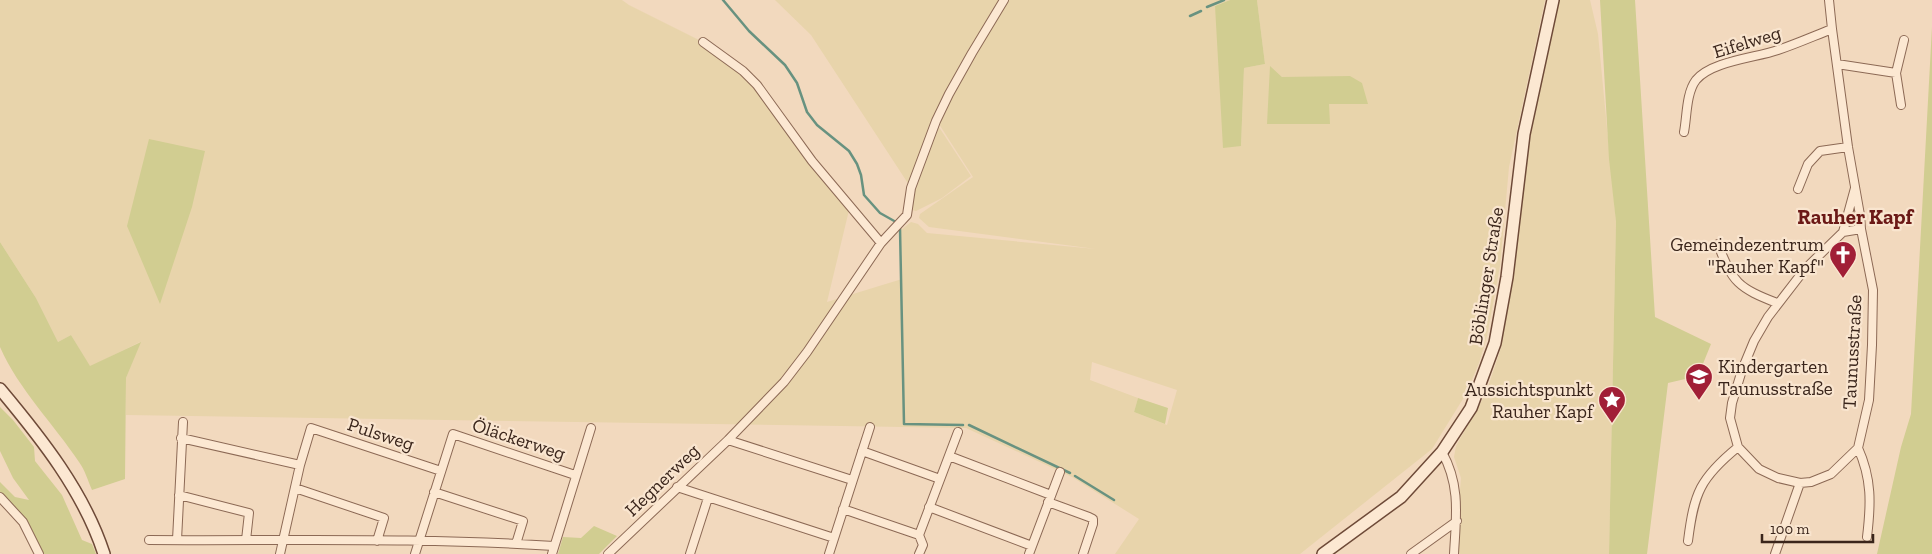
<svg xmlns="http://www.w3.org/2000/svg" width="1932" height="554" font-family="'Zilla Slab',serif">
<style>
.farmland{fill:#e8d4ab;fill-rule:evenodd}
.green{fill:#d1cd91}
.lines{fill:none;stroke-linecap:round;stroke-linejoin:round}
.stream{stroke:#689280;stroke-width:2.5}
.street-casing{stroke:#8c6955;stroke-width:10}
.secondary-casing{stroke:#6e4a38;stroke-width:14}
.street{stroke:#fce8d2;stroke-width:8}
.secondary{stroke:#fce8d2;stroke-width:11}
.labels{text-anchor:middle;dominant-baseline:central;stroke-width:4.5;stroke-linejoin:round;paint-order:stroke}
.street-label{font-size:19px;fill:#3a251b;stroke:#f9e5cf}
.poi-label{font-size:19px;fill:#3a251b;stroke:#f9e5cf;text-anchor:end}
.quarter-label{font-size:21px;font-weight:bold;fill:#6b1916;stroke:#f9e5cf}
</style>
<rect width="100%" height="100%" fill="#f2d9be"/>
<path class="farmland" d="M0,0h622l7,5 74,37 54,43 93,121 -23,96 75,-23 -1,-49 10,-8 7,2 9,9 169,16 -167,-22 -10,-9 1,-4 53,-37 -36,-56 67,-121h226l-15,6 26,140 3,-78 21,-4 -8,-64h288l-36,167 -9,99 -13,70 -8,27 -13,31 -34,55 -132,105h-185l24,-35 -67,-42 -106,-49 -840,-13v-37l14,-36 -50,25 -19,-32 -13,7 -22,-44 -36,-56zM1270,66l12,11 85,27h-38v20zM1092,362l85,28 -10,35 -33,-13 4,-14 -48,-18z
M775,0h227l-67,121 36,55 -29,22 -26,13 -4,-1 -1,-3 2,-16 -102,-156z
M1559,0h31l8,34 18,188 -7,332h-154l6,-76 -7,-21 2,-11 30,-53 15,-45 29,-210z"/>
<path class="green" d="M1230,0h27l8,64 -21,4 -3,78 -18,2 -8,-142z
M1600,0h35l20,317 56,27 -13,32 -30,7 -21,171h-38l7,-332 -7,-63z
M1932,27v527h-55l24,-107 10,-33z
M1270,66l12,11 68,-1 12,7 6,21h-39l1,20h-63z
M149,139l56,12 -13,56 -32,97 -33,-78z
M0,242l36,56 22,44 13,-7 19,31 51,-24 -15,36 -1,101 -33,11c-4,-9 -7,-20 -13,-28 -26,-39 -60,-72 -79,-115z
M1138,398l30,10 -3,16 -31,-12z
M0,407l13,13 21,27 1,14 27,34 20,45 10,4 4,10h-55c-10,-27 -21,-40 -41,-61v-11l15,15 14,3 -16,-22 -13,-27z
M594,526l23,10 -18,18h-41l5,-17 18,1z"/>
<g class="lines">
<path class="stream" d="M723,0l26,31 36,34 12,18 10,29 10,13 32,26 8,13 4,11 3,20 16,18 16,9
M1207,7l17,-7
M1190,16l11,-5
M900,228l4,196 59,1
M969,425l101,48
M1075,476l39,24"/>
<defs>
<path id="street" d="M1829,0l3,29 16,118 12,68 1,14 12,61 -1,55 -3,55 -11,48 -27,26 -20,8 -11,1 -22,-5 -19,-9 -21,-22 -8,-29 2,-15 10,-33 12,-29 14,-24 37,-48 38,-37 12,-44
M703,42l40,29 14,14 55,76 69,82
M1837,64l59,9 5,32
M1896,73l8,-33
M1684,132c3,-15 2,-39 12,-52 16,-19 59,-22 82,-30 18,-6 36,-14 54,-21
M1798,189l10,-25 12,-13 28,-4
M1843,232l18,-3
M1718,244c14,39 21,44 59,59
M181,438l119,27
M728,440l124,40
M1858,448c14,31 13,56 9,89
M862,451l78,28
M1442,452c19,34 14,65 12,102
M949,456l102,39
M677,487l157,51
M295,488l89,30 -7,23
M434,492l89,29 -7,23
M179,495l70,18 -3,27
M0,497l23,25 16,32
M1048,502l41,15 4,2v5l-10,30
M929,507l103,39
M843,509l76,26
M149,540c135,1 270,-3 405,6
M177,540l6,-118
M1688,541c6,-48 12,-63 50,-94
M280,554l20,-89 11,-37 130,43
M415,554l38,-120 122,41
M552,554l39,-126
M608,554l120,-114 56,-58 23,-30 74,-109 26,-28 4,-27 25,-67 13,-27 23,-41 32,-53
M690,554l18,-56
M829,554l41,-127
M919,554l4,-9 -4,-10 39,-103
M1029,554l31,-82
M1411,554l46,-33
M1775,554l25,-71"/>
<path id="secondary" d="M0,389c41,49 84,103 104,165
M1323,554l78,-57 41,-45 29,-44 24,-65 12,-66 17,-143 29,-134"/>
</defs>
<use href="#street" class="street-casing"/>
<use href="#secondary" class="secondary-casing"/>
<use href="#street" class="street"/>
<use href="#secondary" class="secondary"/>
</g>
<defs>
<symbol id="church-pin" viewBox="-11 -11 22 30"><path d="M0 17L-7.5 6A9.5 9.5 0 1 1 7.5 6Z" fill="#a11f37" stroke="#f9e5cf"/><path d="M-1.2-6h2.4v3.5h3.3v2.4h-3.3V6h-2.4V-.1h-3.3v-2.4h3.3Z" fill="#fff"/></symbol>
<symbol id="school-pin" viewBox="-11 -11 22 30"><path d="M0 17L-7.5 6A9.5 9.5 0 1 1 7.5 6Z" fill="#a11f37" stroke="#f9e5cf"/><path d="M0-5L7-2L0 1L-7-2ZM-4 1L0 2.5L4 1V4Q0 6-4 4Z" fill="#fff"/></symbol>
<symbol id="sight-pin" viewBox="-11 -11 22 30"><path d="M0 17L-7.5 6A9.5 9.5 0 1 1 7.5 6Z" fill="#a11f37" stroke="#f9e5cf"/><path d="M0-6L1.8-2.2L6-1.7L2.9 1.2L3.7 5.4L0 3.3L-3.7 5.4L-2.9 1.2L-6-1.7L-1.8-2.2Z" fill="#fff"/></symbol>
</defs>
<g fill-rule="evenodd">
<use href="#church-pin" x="1827" y="239" width="32" height="43"/>
<use href="#school-pin" x="1683" y="361" width="32" height="43"/>
<use href="#sight-pin" x="1596" y="384" width="32" height="43"/>
</g>
<g class="labels">
<g class="street-label">
<text transform="translate(1747 42) rotate(-17)">Eifelweg</text>
<text transform="translate(1486 276) rotate(-81)">Böblinger Straße</text>
<text transform="translate(1852 352) rotate(-87)">Taunusstraße</text>
<text transform="translate(381 434) rotate(18)">Pulsweg</text>
<text transform="translate(519 439) rotate(18)">Öläckerweg</text>
<text transform="translate(662 480) rotate(-44)">Hegnerweg</text>
</g>
<g class="poi-label">
<text x="1824" y="244">Gemeindezentrum<tspan x="1824" dy="22">"Rauher Kapf"</tspan></text>
<text x="1718" y="366" text-anchor="start">Kindergarten<tspan x="1718" dy="22">Taunusstraße</tspan></text>
<text x="1593" y="389">Aussichtspunkt<tspan x="1593" dy="22">Rauher Kapf</tspan></text>
</g>
<g class="quarter-label">
<text x="1855" y="216">Rauher Kapf</text>
</g>
</g>
<path d="M1762 534v8h111v-8" fill="none" stroke="#3a251b" stroke-width="2.5"/>
<text x="1770" y="534" font-size="15" fill="#3a251b" stroke="#f9e5cf" stroke-width="4" paint-order="stroke">100 m</text>
</svg>
